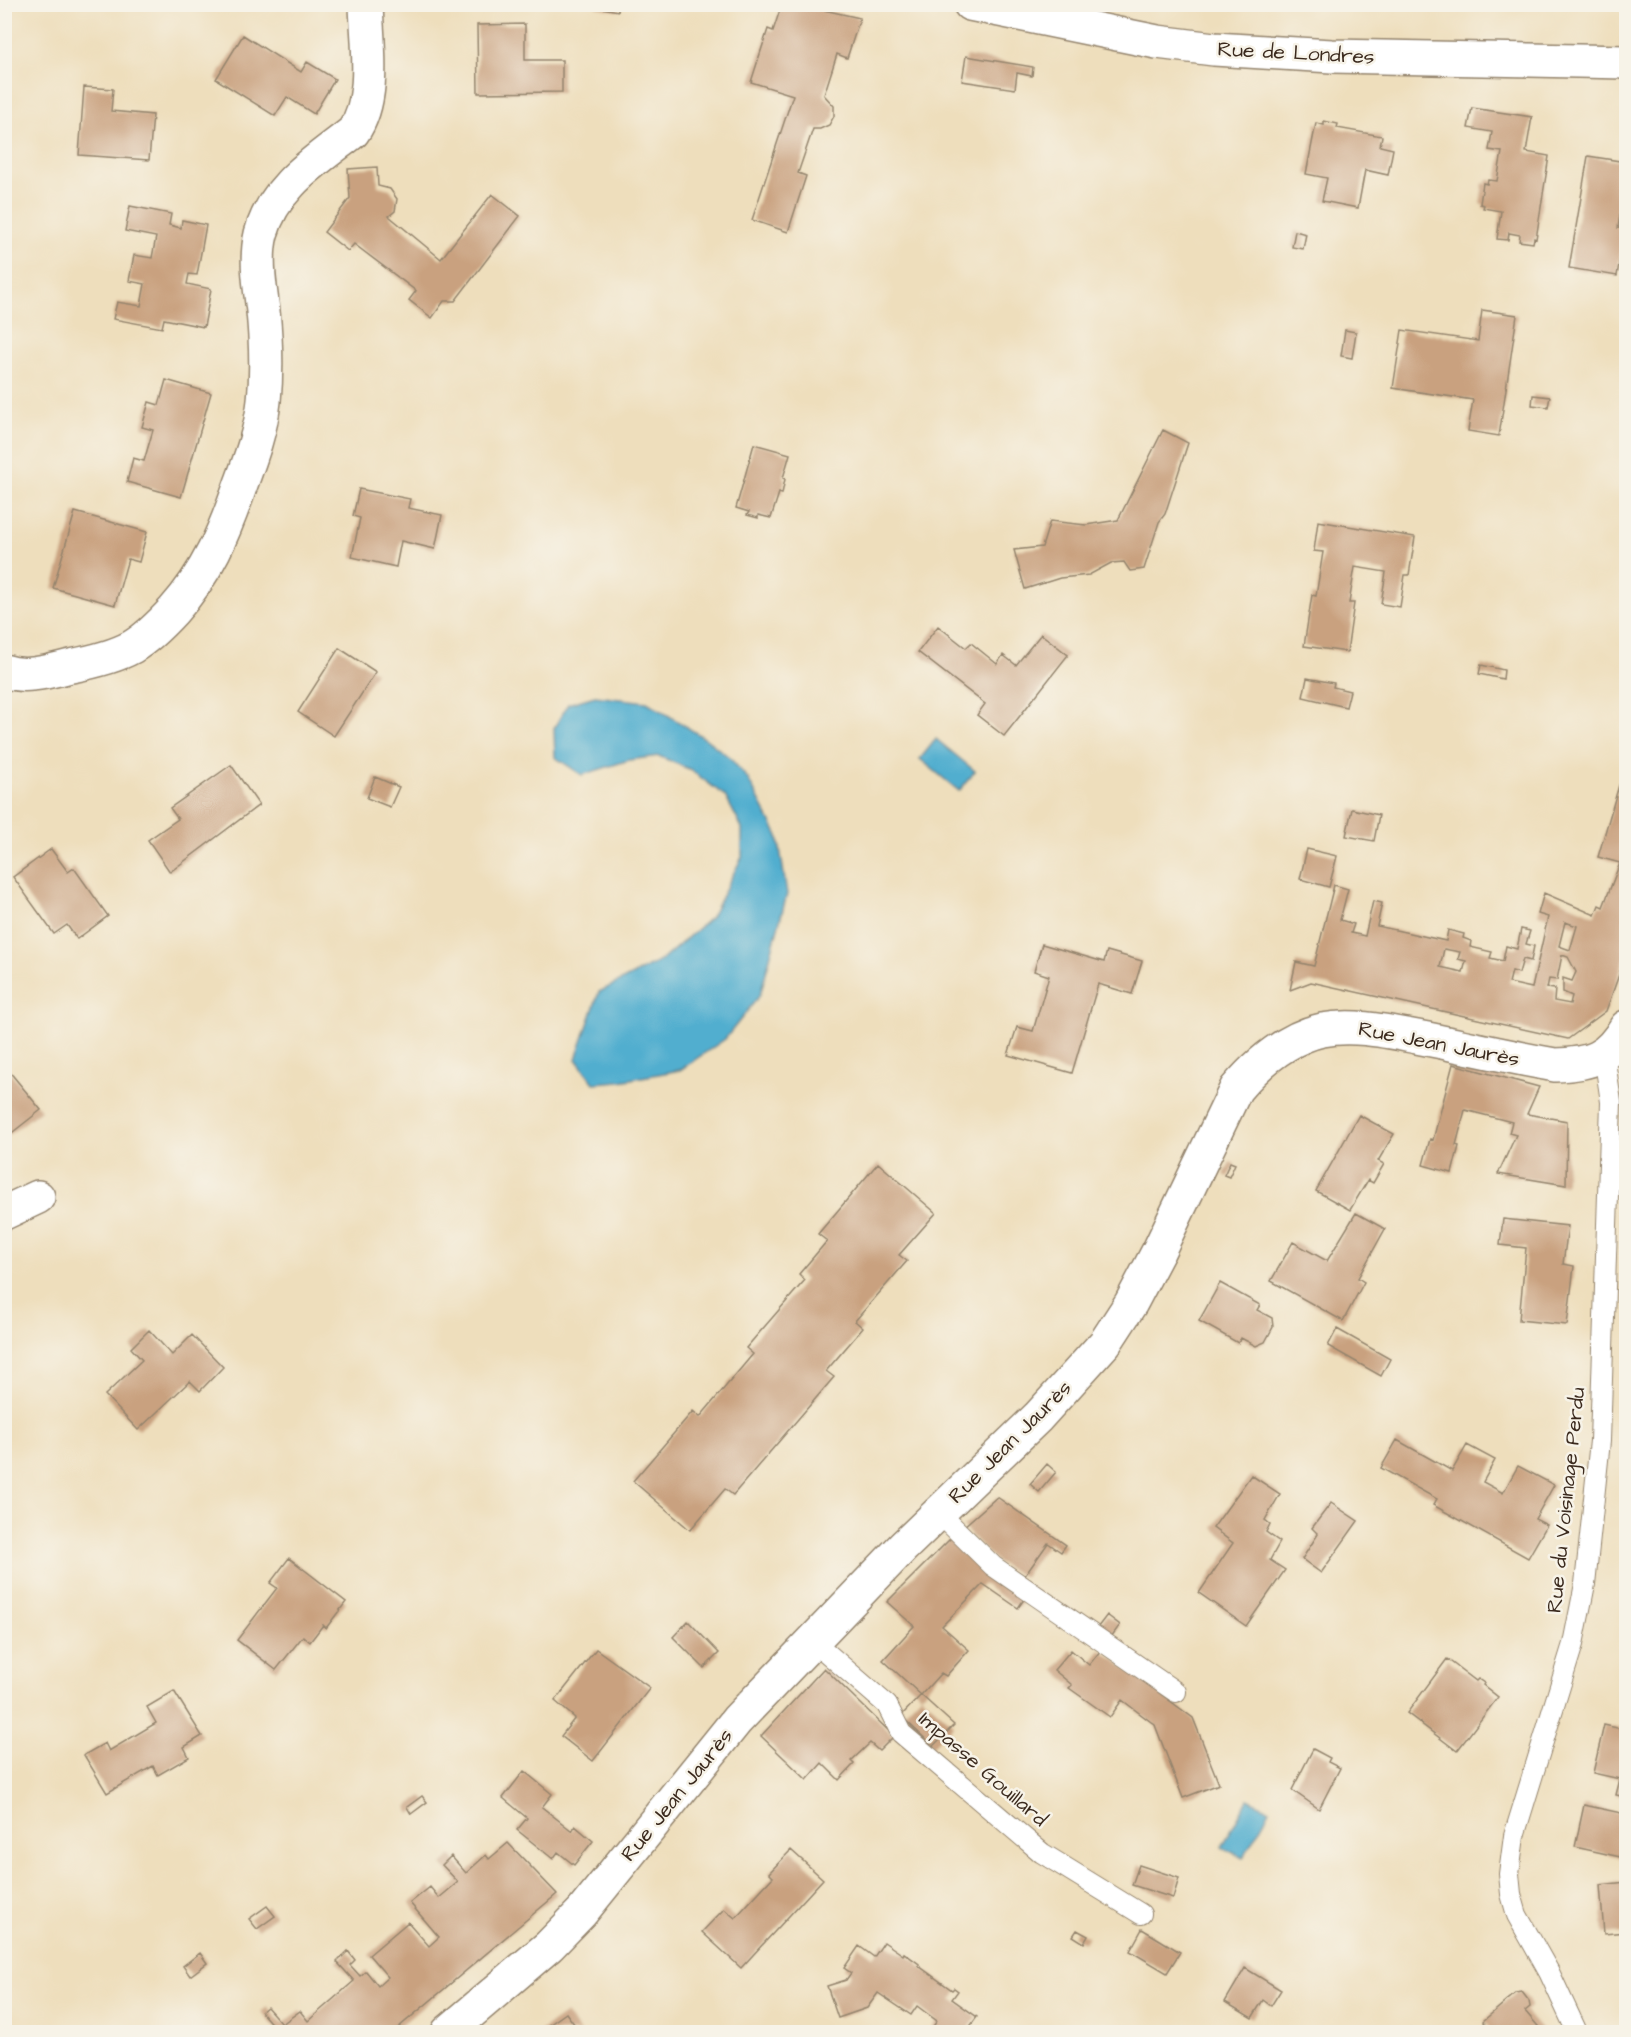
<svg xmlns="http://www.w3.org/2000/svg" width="1631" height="2037" font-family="'Architects Daughter',sans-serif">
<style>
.water{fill:#51aecf;stroke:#466c76;stroke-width:1.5}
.building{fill:#c9a17f;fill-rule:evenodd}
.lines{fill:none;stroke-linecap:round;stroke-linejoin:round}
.lane-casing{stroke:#94846d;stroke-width:22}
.street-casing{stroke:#94846d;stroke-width:36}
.secondary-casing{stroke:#94846d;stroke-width:36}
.lane{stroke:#fff;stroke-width:20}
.street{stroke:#fff;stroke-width:33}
.secondary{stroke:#fff;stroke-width:33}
.labels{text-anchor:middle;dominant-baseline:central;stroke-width:5;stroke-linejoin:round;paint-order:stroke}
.street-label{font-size:21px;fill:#3b2a1e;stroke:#f7f3e8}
</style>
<rect width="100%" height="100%" fill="#f7f3e8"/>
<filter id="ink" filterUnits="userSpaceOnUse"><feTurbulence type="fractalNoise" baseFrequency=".0167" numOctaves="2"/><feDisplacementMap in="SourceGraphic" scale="12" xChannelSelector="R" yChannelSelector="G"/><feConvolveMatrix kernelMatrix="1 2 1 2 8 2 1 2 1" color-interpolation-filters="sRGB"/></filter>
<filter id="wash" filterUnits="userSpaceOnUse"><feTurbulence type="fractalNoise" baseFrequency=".008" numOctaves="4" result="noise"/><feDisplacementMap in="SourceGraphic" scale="24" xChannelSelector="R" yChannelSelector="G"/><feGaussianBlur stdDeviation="1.35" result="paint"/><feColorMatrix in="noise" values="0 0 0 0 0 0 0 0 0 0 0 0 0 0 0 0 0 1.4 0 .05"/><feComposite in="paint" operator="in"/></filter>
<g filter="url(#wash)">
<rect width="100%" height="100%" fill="#eedebc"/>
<path class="water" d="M595,696l52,6 59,37 23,18 19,22 30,57 9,58 -27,101 -35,44 -45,31 -60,11 -26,2 -18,-24 23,-67 63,-32 49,-43 31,-60v-29l-17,-32 -34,-26 -32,-14 -30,4 -47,15 -27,-18 -1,-29 14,-24z
M936,739l39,32 -16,20 -39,-32z
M1248,1799l22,11 -27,48 -21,-11z"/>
<g id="blocks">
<path class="building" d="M597,4h23l-2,7 -22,-4z
M782,4h15l63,14 -13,40 -10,-4 -13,41 10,11v10l-5,9 -9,4h-7l-15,44 8,3 -18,56 -36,-12 41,-125 -42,-13 17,-53 5,2z
M525,24v36h37v32l-84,1 -1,-68z
M243,35l58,37 6,-10 28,17 -21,35 -27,-17 -12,19 -59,-37z
M966,56l67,11 -1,9 -15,-3 -2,16 -53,-8z
M84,87l29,2 -2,22 42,4 -4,45 -70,-5z
M1472,108l60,9 -6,35 23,4 -13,83 -2,-1 -1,5 -14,-2 1,-6 -11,-2 -1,7 -11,-1 4,-28 -18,-3 1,-3 -4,-1 3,-21 4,1 1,-4 9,1 5,-29 -13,-2 3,-18 -24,-4z
M1324,121l14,3 -1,4 45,8 -2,10 13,3 -5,26 -23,-5 -7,38 -36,-7 5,-23 -21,-4 10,-51 8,2z
M1588,156l38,6v16l-8,50 7,1 -8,47 -48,-8z
M377,167l1,19 12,3 7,10 -2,12 -6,5 52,43 51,-65 28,22 -65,85h-11l-12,17 -23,-18 7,-9 -62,-47 -6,7 -24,-19 26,-34 -2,-29z
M130,206l41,8 -2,11 12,3 1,-8 24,5 -9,50 -8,-1 -2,10 24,5 -7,38 -40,-8 -2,9 -49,-9 4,-17 24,4 4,-22 -16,-3 5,-26 18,3 4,-21 -31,-6z
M1295,231l11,3 -3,15 -11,-2z
M1482,310l35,5 -18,121 -31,-5 5,-31 -80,-12 9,-58 76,11z
M1345,330l11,2 -4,26 -11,-2z
M166,380l45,13 -30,104 -54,-15 6,-24 11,3 9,-31 -11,-3 7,-25 10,3z
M1533,395l17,2 -2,10 -16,-2z
M1163,430l25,13 -23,71 -6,8 -15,47 -14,2 -6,-9 -13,1 -22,12 -29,3 -35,11 -11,-39 28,-3 8,-26 36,4 32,-5z
M754,444l36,10 -7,24 2,1 -3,15 -3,-1 -8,25 -13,-3v3l-11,-3 2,-3 -13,-4z
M359,489l51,10 -2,9 34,7 -7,34 -34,-8 -5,26 -44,-10 8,-39 -7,-2z
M75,512l72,20 -8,30 -11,-3 -13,46 -62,-17z
M1318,521l97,16 -6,38h-4l-5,32 -19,-3 5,-32 -31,-5 -6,36h5l-7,49 -43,-6 8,-51 4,1 7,-44 -9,-1z
M938,626l28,22 5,-5 26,21 6,-9 13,10 25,-31 27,21 -64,81 -27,-21 8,-11 -67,-52z
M339,648l37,24 -42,64 -36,-24z
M1481,665l23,5 -1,9 -24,-5z
M1307,678l27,5 -1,4 17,4 -4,16 -43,-10z
M231,765l28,40 -89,67 -22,-32 30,-21 -8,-11z
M375,777l24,10 -9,20 -23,-9z
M1619,785l7,3v167l-20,56 -38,28 -257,-57 -21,8 6,-28 18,4 20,-81 14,4 -8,31 14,4 -3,9 14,3 8,-35 9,2 -5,23 69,15 2,-11 16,4 -1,4 8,3 -1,6 22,5 -2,6 13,3 3,-15 11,3 4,-20 9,2 -4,13 8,2 -3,15 -8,-2 -4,14 -7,-2 -3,12 23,5 16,-71 -10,-3 6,-21 51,22 4,-10 4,2 17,-44 -22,-6zM1565,922l12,4 -7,24 -11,-4zM1444,949l16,3 -2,7 8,2 -3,11 -23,-5zM1562,955l6,2 8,15 -4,9 -9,-3v14l9,4 -2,8 -16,-3 1,-12 -8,-1 2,-9 8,1z
M1352,809l27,6 -5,26 -28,-5z
M51,849l17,23 6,-4 34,48 -31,23 -10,-14 -13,9 -41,-57z
M1307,849l30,7 -8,31 -29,-8z
M1042,944l62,18 3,-11 35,10 -10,33 -34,-10 -26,89 -64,-18 9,-28 16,4 16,-55 -15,-5z
M1453,1064l86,23 -12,27 40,7 -1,64 -68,-11 18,-39 -7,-2 3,-11 -47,-12 -9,35 3,1 -7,27 -29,-8 7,-26 3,1z
M4,1065l37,45 -37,29z
M1359,1115l35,19 -16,27 6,3 -11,19 -5,-3 -18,30 -34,-19z
M1230,1162l5,2 -6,13 -5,-2z
M878,1163l58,50 -37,42 8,6 -52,60 8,7 -37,43 8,6 -101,118 -8,-6 -35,41 -57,-49 60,-70 7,6 53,-63 -7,-6 59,-68 -6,-6 28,-33 -9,-7z
M1623,1175h3v16h-3z
M1356,1213l29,16 -27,49 6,4 -21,39 -72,-40 22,-39 34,19z
M1503,1219l65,7 -5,38 11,2 -7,59 -48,-5 7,-72 -26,-3z
M1220,1283l40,22 -3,5 15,8 1,9 -8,15 -9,4 -15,-8 -3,5 -39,-22z
M1337,1329l53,30 -9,17 -53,-30z
M149,1330l23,25 20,-20 31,32 -23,24 -10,-10 -52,49 -33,-35 37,-35 -11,-12z
M1397,1440l55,31 15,-26 28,15 -12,22 20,11 15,-27 36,19 -19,34 12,6 -19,33 -95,-53 4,-6 -56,-31z
M1047,1464l9,8 -17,20 -9,-8z
M1251,1475l29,19 -15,26 5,4 -4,8 14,10 -10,18 15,10 -39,56 -47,-33 34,-50 -20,-15z
M997,1497l69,48 -5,7 -13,-9 -24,34 -27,-15 -34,-35z
M1331,1503l27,18 -37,52 -19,-14 16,-25 -6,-6z
M952,1537l73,61 -7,10 -35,-24 -41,42 27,24 -23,26 -5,-3 -20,22 -38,-35 31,-34 -27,-24z
M289,1558l57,44 -20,26 -3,-3 -13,17 -7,-6 -27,34 -39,-30 40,-52 -7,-5z
M1107,1615l13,10 -12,16 -14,-9z
M688,1621l31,32 -15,15 -31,-31z
M596,1649l54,39 -57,73 -32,-25 14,-18 -20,-17z
M1071,1650l18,15 12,-15 92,68 26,66 -36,14 -28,-73 -33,-25 -12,17 -41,-29 3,-3 -18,-15z
M1447,1659l29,22 2,-2 6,4 -1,2 15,12 -41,54 -50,-38z
M824,1668l70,68 -15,15 -9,-8 -19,18 3,3 -15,16 -17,-17 -15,17 -46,-44z
M174,1691l28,45 -18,11 5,10 -31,18 -5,-9 -46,27 -23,-38 21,-12 4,8 47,-28 -9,-16z
M921,1695l33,30 -21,21 -32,-30z
M1604,1725l22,5v67l-10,-2 4,-16 -27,-6z
M1313,1749l17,9 -2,4 12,6 -21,41 -27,-19z
M524,1771l28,23 -10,13 30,24 3,-5 18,15 -19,24 -16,-13 -5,7 -36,-29 10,-12 -24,-20z
M422,1796l5,6 -16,12 -4,-7z
M1584,1805l42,9 -1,44 -50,-11z
M508,1843l49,51 -164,138h-121l4,-3 -15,-17 6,-5 15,17 18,-13 8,10 46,-40 -17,-19 11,-11 7,9 -5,5 10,11 6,-5 12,15 10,-9 -19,-22 39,-33 21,24 10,-9 -29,-34 20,-16 9,11 19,-16 -16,-17 9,-9 15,17 20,-18 3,4z
M791,1850l32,29 -82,89 -39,-36 22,-23 11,9 38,-41 -4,-4z
M1139,1865l40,13 -6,20 -41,-13z
M1626,1882v50l-22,2 -4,-49z
M267,1906l8,10 -18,13 -8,-10z
M1142,1929l38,23 -13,21 -37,-22z
M1077,1930l11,6 -4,7 -11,-7z
M884,1942l19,13 1,-2 15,11v2l33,24 2,-2 4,3 -6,8 25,18 -11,15h-37l8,-11 -20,-15 -6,9 -33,-22 -11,15 -29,10 -11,-32 19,-6 5,-7 -7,-5 15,-22 15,11z
M200,1953l7,10 -17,13 -7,-10z
M1245,1968l36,22 -10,16 -8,-6 -11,18 -27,-16z
M1522,1992l7,9 1,6 -5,4 18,21h-50l-10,-11 33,-28z
M566,2013l14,19h-41z"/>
</g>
</g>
<g filter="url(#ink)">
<use href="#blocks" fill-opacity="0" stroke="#94846d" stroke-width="1.5"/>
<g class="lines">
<defs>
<path id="lane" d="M939,1513l54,53 183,126
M812,1640l75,65 14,28 141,120 99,61
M1577,2032l-28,-60 -32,-57 -6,-21 -2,-20 5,-38 59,-192 12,-60 15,-143 11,-339 -7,-47"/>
<path id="street" d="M4,671c22,8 46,0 67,-5 21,-4 43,-9 61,-19 15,-9 29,-23 41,-36 35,-39 51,-78 68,-127 10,-27 20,-54 23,-83 3,-30 2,-60 -1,-90 -3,-25 -8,-52 -2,-77 13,-48 55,-73 92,-102 24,-34 14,-88 13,-128
M4,1213l34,-16"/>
<path id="secondary" d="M970,4l187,38 57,7 118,7 294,6
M448,2032l101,-86 33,-34 155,-192 166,-173 135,-130 67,-74 26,-40 28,-53 77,-161c22,-26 51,-51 86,-59 31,-6 63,1 95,7 46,9 92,20 138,28 36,-1 53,-7 71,-38"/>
</defs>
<use href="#lane" class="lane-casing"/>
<use href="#street" class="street-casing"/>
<use href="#secondary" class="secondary-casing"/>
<use href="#lane" class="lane"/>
<use href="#street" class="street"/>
<use href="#secondary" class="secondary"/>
</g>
</g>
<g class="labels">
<g class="street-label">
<text transform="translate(1296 53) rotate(3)">Rue de Londres</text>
<text transform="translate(1439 1044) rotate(11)">Rue Jean Jaurès</text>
<text transform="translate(1010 1442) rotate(-45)">Rue Jean Jaurès</text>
<text transform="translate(1566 1500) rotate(-84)">Rue du Voisinage Perdu</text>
<text transform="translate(983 1769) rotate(41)">Impasse Gouillard</text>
<text transform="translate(677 1795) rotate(-51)">Rue Jean Jaurès</text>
</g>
</g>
<rect width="1631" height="2037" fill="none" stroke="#f7f3e8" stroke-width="24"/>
</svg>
